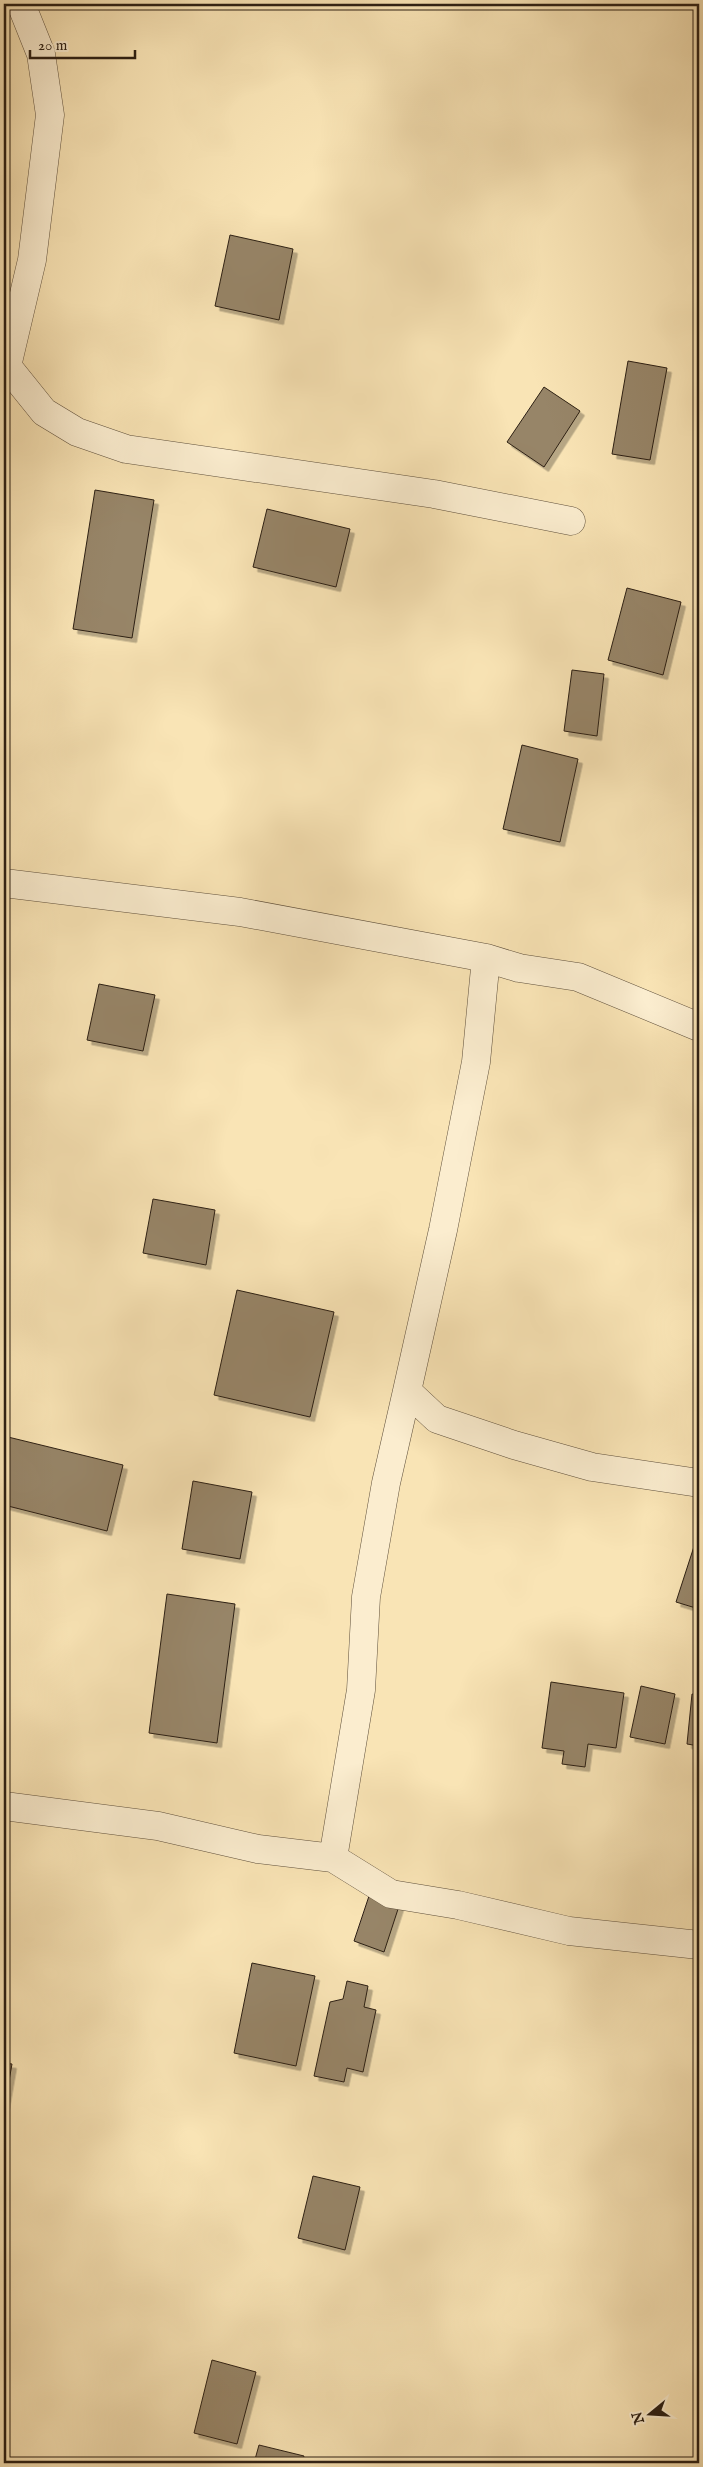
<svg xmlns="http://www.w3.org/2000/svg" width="703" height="2467" font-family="'IM FELL English',serif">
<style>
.building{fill:#978567;stroke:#2c1f13;filter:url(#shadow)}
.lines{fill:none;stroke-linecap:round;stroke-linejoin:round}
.minor-casing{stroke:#5f503c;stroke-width:29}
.minor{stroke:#fbedcf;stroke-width:28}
</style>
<defs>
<filter id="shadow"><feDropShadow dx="4.5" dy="4.5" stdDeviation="0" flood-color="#0004"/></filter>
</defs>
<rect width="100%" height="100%" fill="#f9e4b5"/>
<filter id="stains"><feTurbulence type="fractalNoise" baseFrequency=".004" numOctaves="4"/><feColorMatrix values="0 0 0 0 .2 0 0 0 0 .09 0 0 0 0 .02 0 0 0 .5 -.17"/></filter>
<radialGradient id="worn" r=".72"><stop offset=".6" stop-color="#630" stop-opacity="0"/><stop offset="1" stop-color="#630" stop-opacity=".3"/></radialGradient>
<path class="building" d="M230,235l63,14 -14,71 -64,-14z
M628,361l39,7 -17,92 -38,-6z
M544,387l36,24 -36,56 -37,-25z
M95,490l59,10 -22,138 -59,-9z
M267,509l83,20 -14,58 -83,-20z
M627,588l54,14 -18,73 -55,-15z
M572,670l32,4 -7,62 -33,-5z
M522,745l56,14 -18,83 -57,-13z
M99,984l56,11 -12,56 -56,-11z
M153,1199l62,11 -9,55 -63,-12z
M237,1290l97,22 -24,105 -96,-22z
M8,1437l115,28 -16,66 -103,-26v-52z
M193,1481l59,11 -12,67 -58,-10z
M699,1531v78l-23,-7z
M167,1594l68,10 -18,139 -68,-10z
M551,1682l73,11 -8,55 -28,-4 -3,23 -23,-3 2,-13 -22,-3z
M641,1686l34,8 -10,50 -35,-7z
M692,1694l7,1v51l-12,-2z
M370,1893l30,10 -16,49 -30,-11z
M252,1963l63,13 -19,90 -62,-13z
M347,1981l21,5 -4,21 12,3 -13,62 -16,-4 -3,14 -30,-6 16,-74 13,-3z
M4,2063l8,1 -8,45z
M313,2176l47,11 -15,63 -47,-12z
M212,2360l44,12 -19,72 -43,-11z
M259,2445l45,11 -2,7h-48z"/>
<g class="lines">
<defs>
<path id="minor" d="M7,366l37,46 33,20 49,17 308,45 137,27
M4,379l28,-119 18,-145 -9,-61 -20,-50
M4,883l236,29 246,46 33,10 59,9 121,50
M486,958l-10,104 -33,168 -36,161 30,28 77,26 78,22 107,16
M407,1391l-21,92 -20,114 -5,93 -28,168 58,36 67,11 111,26 130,14
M4,1806l154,20 100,23 75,9"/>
</defs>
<use href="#minor" class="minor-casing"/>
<use href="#minor" class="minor"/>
</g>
<rect width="703" height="2467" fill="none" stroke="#f9e4b5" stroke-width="20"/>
<rect x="5" y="5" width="693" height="2457" fill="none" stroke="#2c1f13" stroke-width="2.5"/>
<rect x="10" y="10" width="683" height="2447" fill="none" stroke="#2c1f13"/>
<g transform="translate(650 2414) rotate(252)" stroke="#fbedcf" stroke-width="4" paint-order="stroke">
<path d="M0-4L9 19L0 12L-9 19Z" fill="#2c1f13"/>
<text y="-8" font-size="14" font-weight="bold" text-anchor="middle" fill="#2c1f13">N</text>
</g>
<path d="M30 50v8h105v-8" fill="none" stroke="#2c1f13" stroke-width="2.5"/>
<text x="38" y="50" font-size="15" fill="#2c1f13" stroke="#fbedcf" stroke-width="4" paint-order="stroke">20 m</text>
<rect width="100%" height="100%" filter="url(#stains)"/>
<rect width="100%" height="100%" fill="url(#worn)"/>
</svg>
